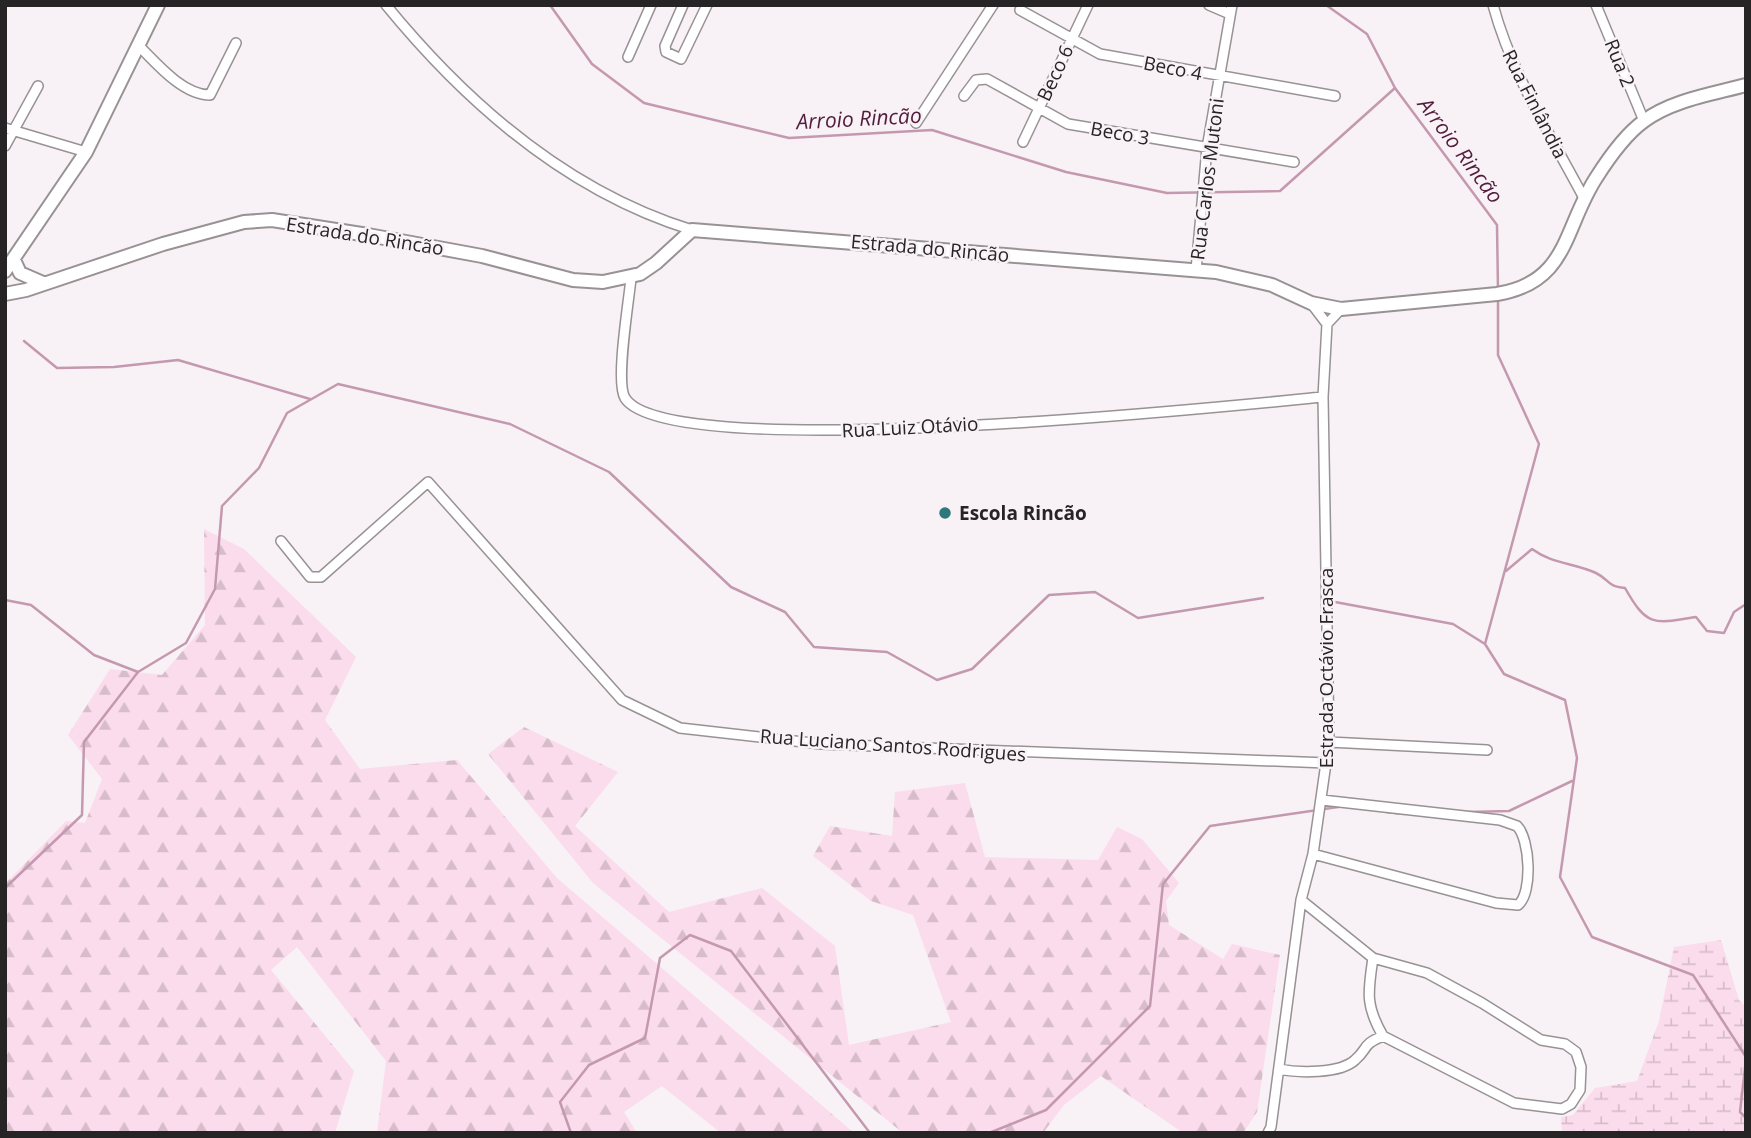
<svg xmlns="http://www.w3.org/2000/svg" width="1751" height="1138" font-family="'Open Sans',sans-serif">
<style>
.forest{fill:url(#forest-firs)}
.wetland{fill:url(#wetland-marsh)}
.lines{fill:none;stroke-linecap:round;stroke-linejoin:round}
.stream{stroke:#c499b0;stroke-width:2.5}
.street-casing{stroke:#989295;stroke-width:12}
.secondary-casing{stroke:#989295;stroke-width:16}
.street{stroke:#fff;stroke-width:9}
.secondary{stroke:#fff;stroke-width:12}
.poi-dot{fill:#2f7879;stroke:#f8f1f5;stroke-width:2.5}
.labels{text-anchor:middle;dominant-baseline:central;stroke-width:5;stroke-linejoin:round;paint-order:stroke}
.street-label{font-size:19px;fill:#272425;stroke:#f8f1f5}
.poi-label{font-size:19px;font-weight:bold;fill:#272425;stroke:#f8f1f5;text-anchor:start}
.water-label{font-size:21px;font-style:italic;fill:#521d3d;stroke:#f8f1f5}
</style>
<defs>
<pattern id="forest-firs" width="22" height="20" patternUnits="userSpaceOnUse" patternTransform="scale(1.75)"><rect width="22" height="20" fill="#fbdcec"/><path d="M5 1l3.5 6h-7zM16 11l3.5 6h-7z" fill="#d7bdca"/></pattern>
<pattern id="wetland-marsh" width="20" height="14" patternUnits="userSpaceOnUse" patternTransform="scale(1.75)"><rect width="20" height="14" fill="#fbdcec"/><path d="M1 5h8M5 5V1M11 12h8M15 12V8" fill="none" stroke="#d7bdca"/></pattern>
</defs>
<rect width="100%" height="100%" fill="#f8f1f5"/>
<path class="forest" d="M204,529l40,20 112,108 -31,63 35,49 97,-9 100,118 297,255h-133l-59,-47 -38,26 13,21h-260l9,-72 -89,-114 -26,23 83,101 -19,62h-330v-249l61,-63 19,2 17,-44 -34,-44 42,-66 52,6 43,-50z
M524,727l94,45 -43,54 94,86 93,-24 73,58 14,99 102,-23 -38,-107 -42,-14 -58,-45 17,-30 62,10 3,-44 70,-9 20,74 113,3 19,-33 25,12 37,44 -13,18 3,24 54,34 9,-15 48,11 -23,157 -14,21h-60l-82,-57 -37,29 -21,28h-140l-310,-250 -105,-129z"/>
<path class="wetland" d="M1721,940l18,60 7,7v126h-184l-1,-16 12,-2 22,-27 42,-7 22,-60 15,-74z"/>
<g class="lines">
<path class="stream" d="M550,5l42,59 52,39 145,35 143,-8 134,42 101,21 113,-2 115,-103 102,137 1,65
M1326,5l41,29 28,54
M1498,297v58l41,89 -54,200 19,30 61,26 12,58 -17,119 32,60 101,38 53,82
M24,341l33,27 57,-1 64,-7 132,39
M1506,571l26,-22c20,15 43,14 64,24 14,7 10,13 29,15 22,39 29,36 71,29l11,14 17,2 10,-21 12,-8
M5,600l26,5 63,50 44,17
M1335,602l118,22 32,20
M1386,812l18,2
M1467,812l42,-1 63,-30
M5,888l77,-73 2,-73 54,-70 48,-29 29,-54 7,-83 37,-38 28,-55 51,-29 172,40 99,48 122,115 54,25 29,35 73,5 50,28 35,-11 77,-74 46,-3 43,26 125,-20
M1746,1059l-6,53 6,6
M571,1133l-11,-31 29,-37 56,-27 15,-80 30,-23 41,16 139,182
M989,1133l57,-23 104,-104 13,-122 47,-58 135,-20"/>
<defs>
<path id="street" d="M386,5c81,99 182,187 306,225
M683,5l-18,41 1,6 15,7 26,-54
M1209,5l21,9
M1493,5c19,70 58,131 92,195
M1596,5l48,116
M1020,10l80,44 235,42
M139,46c18,18 44,49 71,49l26,-52
M628,57l23,-52
M964,96l12,-16 11,-1 81,45 226,38
M916,123l77,-118
M5,128l81,24
M1023,142l65,-137
M5,146l33,-60
M1196,270l11,-122 25,-143
M631,278c-2,23 -16,104 -6,120 42,68 603,8 698,-1
M1311,303l16,21
M281,541l29,36h11l107,-95 194,218 58,28 141,16 506,19
M1329,742l158,8
M1313,854l183,49 22,2c15,-12 12,-66 -1,-79l-17,-6 -178,-20
M1373,958c-5,34 -8,47 10,78
M1279,1069c19,4 61,5 76,-9 14,-12 6,-15 28,-24l131,67 48,6 9,-5 9,-14 1,-23 -5,-15 -11,-8 -24,-4 -59,-37 -55,-30 -54,-15 -72,-58
M1268,1133l3,-6 30,-227 12,-46 16,-112 -6,-345 4,-73 14,-15"/>
<path id="secondary" d="M14,260l6,13 23,10
M5,271l81,-119 72,-147
M5,294l21,-4 137,-46 81,-22 28,-2 96,15 114,21 91,24 30,2 37,-8 16,-11 36,-33 524,42 56,13 39,18 30,6 156,-15c72,-12 66,-65 99,-116 12,-19 30,-44 48,-57 28,-21 69,-27 102,-36"/>
</defs>
<use href="#street" class="street-casing"/>
<use href="#secondary" class="secondary-casing"/>
<use href="#street" class="street"/>
<use href="#secondary" class="secondary"/>
</g>
<circle class="poi-dot" cx="945" cy="513" r="7"/>
<g class="labels">
<g class="street-label">
<text transform="translate(1620 63) rotate(68)">Rua 2</text>
<text transform="translate(1173 68) rotate(11)">Beco 4</text>
<text transform="translate(1055 73) rotate(-65)">Beco 6</text>
<text transform="translate(1535 104) rotate(63)">Rua Finlândia</text>
<text transform="translate(1120 133) rotate(10)">Beco 3</text>
<text transform="translate(1207 179) rotate(-83)">Rua Carlos Mutoni</text>
<text transform="translate(365 236) rotate(9)">Estrada do Rincão</text>
<text transform="translate(930 248) rotate(5)">Estrada do Rincão</text>
<text transform="translate(910 427) rotate(-3)">Rua Luiz Otávio</text>
<text transform="translate(1326 668) rotate(-90)">Estrada Octávio Frasca</text>
<text transform="translate(893 745) rotate(4)">Rua Luciano Santos Rodrigues</text>
</g>
<g class="poi-label">
<text x="959" y="513">Escola Rincão</text>
</g>
<g class="water-label">
<text transform="translate(859 118) rotate(-3)">Arroio Rincão</text>
<text transform="translate(1461 150) rotate(53)">Arroio Rincão</text>
</g>
</g>
<rect width="1751" height="1138" fill="none" stroke="#272425" stroke-width="14"/>
</svg>
